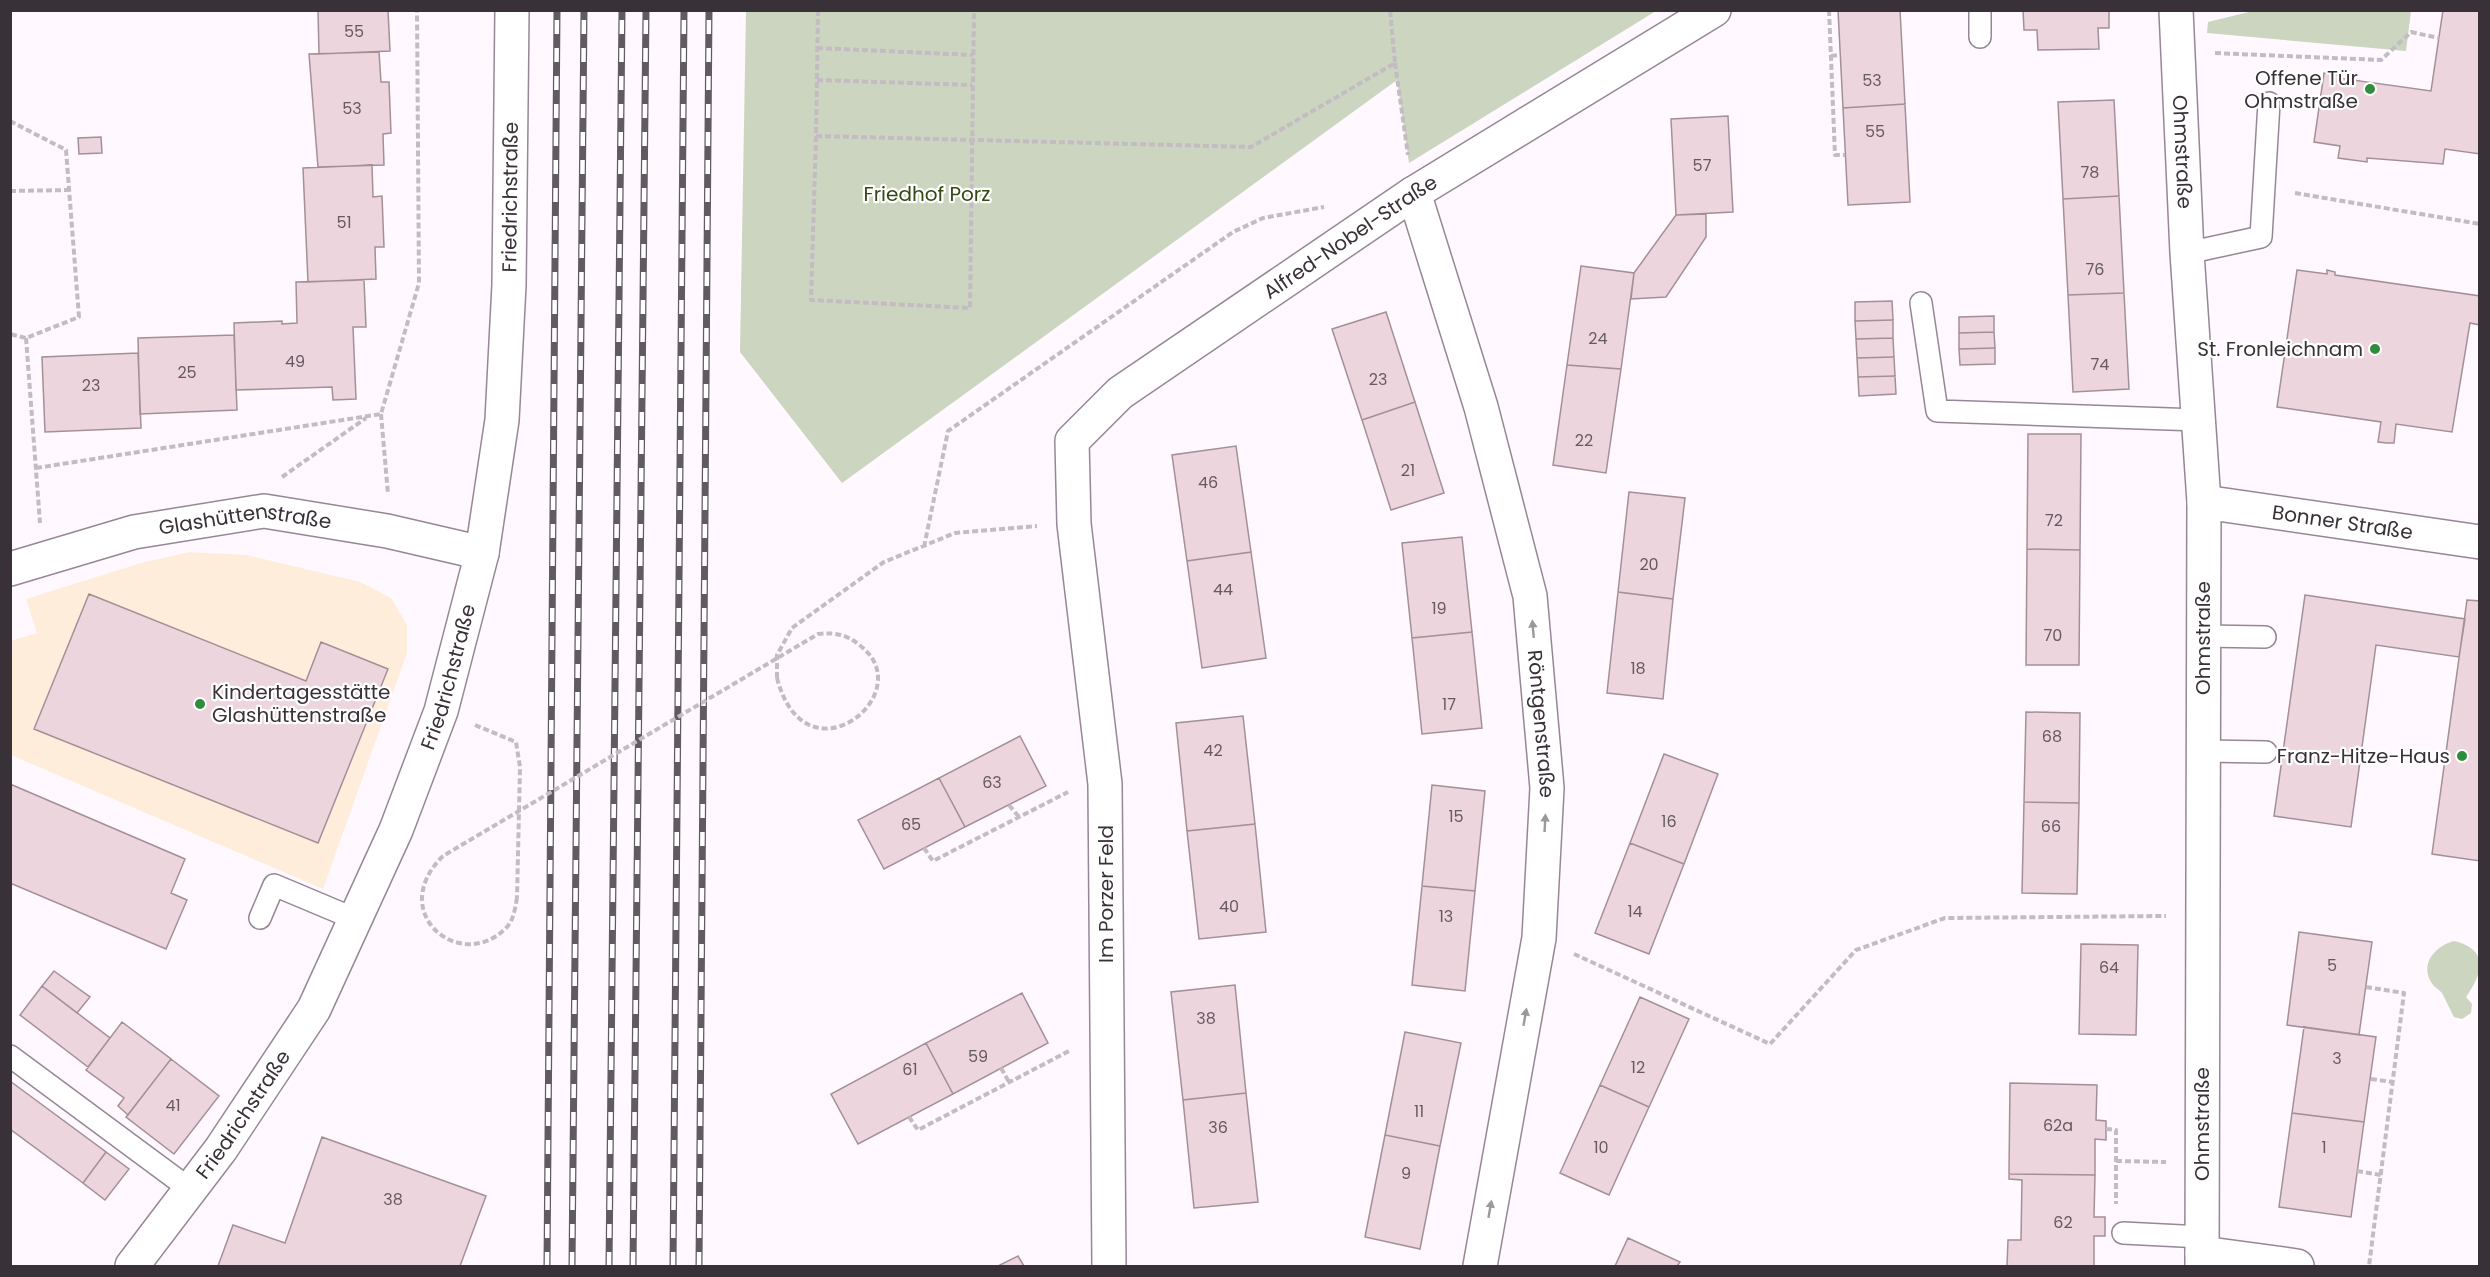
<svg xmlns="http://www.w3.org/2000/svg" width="2490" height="1277" font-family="Poppins,sans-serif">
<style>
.education{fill:#ffeddc}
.green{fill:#ccd5bf}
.building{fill:#edd5de;stroke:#a58f97;stroke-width:1.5}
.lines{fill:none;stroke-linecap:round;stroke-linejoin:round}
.service-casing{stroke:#968796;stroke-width:24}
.minor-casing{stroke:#968796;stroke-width:36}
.tertiary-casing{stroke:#968796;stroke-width:36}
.path{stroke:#c3bcc3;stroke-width:4;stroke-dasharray:6 3;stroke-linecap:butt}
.service{stroke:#fff;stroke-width:21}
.minor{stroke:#fff;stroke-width:33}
.tertiary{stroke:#fff;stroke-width:33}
.rail-casing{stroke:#615a61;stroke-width:7}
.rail{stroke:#fff;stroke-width:4.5;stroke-dasharray:14;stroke-linecap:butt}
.path-bridge{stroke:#c3bcc3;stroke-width:4;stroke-dasharray:6 3;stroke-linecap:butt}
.oneway{fill:#9c989c}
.poi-dot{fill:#318d3e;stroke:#fff;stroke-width:2}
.labels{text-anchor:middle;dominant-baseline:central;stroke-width:4.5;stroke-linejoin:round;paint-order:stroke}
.number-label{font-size:16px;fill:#655a62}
.poi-label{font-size:20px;fill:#383138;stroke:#fff;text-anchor:end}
.street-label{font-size:20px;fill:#383138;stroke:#fff}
.park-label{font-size:20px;fill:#354713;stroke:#fff}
</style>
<rect width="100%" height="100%" fill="#fff8ff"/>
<path class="education" d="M189,552l58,3 113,27 31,16 16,27v28l-84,236 -312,-134 -1,-114 27,-8 -11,-34 115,-36z"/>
<path class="green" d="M746,11v-1l910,1 -247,152 -12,-83 -555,403 -102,-131z
M2253,11h158l-5,40 -199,-18 1,-11z
M2454,941c35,8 29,32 12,56l6,7 -1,9 -9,6 -8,-2c-4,-7 -7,-15 -11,-22 -2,-5 -7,-6 -10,-10 -15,-20 2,-39 21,-44z"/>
<path class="building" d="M318,10h70l2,41 -71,3z
M1838,10h62l5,94 -62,4z
M2023,10h86v18h-11l1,21 -61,1 -1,-20h-13z
M2443,10h37v144l-35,-5 -2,15 -76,-6v4l-29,-4 2,-12 -26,-4 10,-69 15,2 -1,3 93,13z
M379,52l2,30h8l2,51 -8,1 1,31 -66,2 -9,-113z
M2114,100l5,96 -56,3 -5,-97z
M1905,104l5,98 -62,3 -5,-97z
M1728,116l5,96 -57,3 -5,-96z
M101,137l1,16 -23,1 -1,-16z
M372,165l1,32 9,-1 2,51h-9l1,32 -68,3 -5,-114z
M2119,196l5,97 -56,2 -5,-96z
M1706,214v23l-40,60 -35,2 3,-26 42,-58z
M1581,266l53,7 -13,96 -54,-4z
M2297,270l30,4v-4l8,2v3l145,21v29l-10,-2 -18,109 -56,-8 -2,19h-7l-9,-1 3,-20 -104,-15z
M364,280l2,47h-13l3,72 -23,1 -1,-13 -96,3 -2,-67 48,-2v3l15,-1 -1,-41z
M2124,293l5,96 -56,3 -5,-97z
M1892,301l1,19 -38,1v-19z
M1386,312l29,90 -53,18 -30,-91z
M1994,316v16l-35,1v-16z
M1893,320v18l-37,1 -1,-18z
M1994,332l1,16 -36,1v-16z
M234,335l3,75 -97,4 -2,-76z
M1893,338l1,19 -37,1 -1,-19z
M1995,348v16l-35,1 -1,-16z
M138,353l3,75 -96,4 -3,-75z
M1894,357l1,19 -37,1 -1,-19z
M1567,365l54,4 -15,104 -53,-8z
M1895,376l1,18 -37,2 -1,-19z
M1415,402l29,91 -53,17 -29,-90z
M2028,434h53l-1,116 -53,-1z
M1236,446l15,106 -64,9 -15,-106z
M1629,492l56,6 -12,101 -55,-7z
M1462,537l10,95 -60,6 -10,-95z
M2027,549l53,1 -1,115h-53z
M1251,552l15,106 -64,10 -15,-107z
M1618,592l55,7 -10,100 -56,-6z
M89,594l217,87 15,-39 67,27 -70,174 -284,-114z
M2305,595l160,24 -6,38 -83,-12 -25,182 -77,-11z
M2467,600l13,1v260l-48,-7z
M1472,632l10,96 -60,6 -10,-96z
M2026,712l54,1 -1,90 -55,-1z
M1243,716l12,108 -68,7 -11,-108z
M1020,736l26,50 -81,41 -26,-49z
M1664,754l54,20 -34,90 -54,-21z
M939,778l26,49 -81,42 -26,-49z
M10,784l175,75 -14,34 16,7 -21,49 -156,-66z
M1432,785l53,6 -10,100 -53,-5z
M2024,802l55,1 -2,91 -55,-1z
M1255,824l11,108 -67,7 -12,-108z
M1630,843l54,21 -35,90 -54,-21z
M1422,886l53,5 -10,100 -53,-6z
M2299,932l73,10 -13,93 -72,-10z
M2081,944l57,1 -2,90 -57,-1z
M54,971l36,26 -13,16 -35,-27z
M1235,985l11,108 -63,7 -12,-108z
M42,986l68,52 -22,29 -68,-52z
M1022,993l26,50 -95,51 -27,-51z
M1640,997l49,22 -40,88 -49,-22z
M122,1022l49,37 -43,56 -10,-9 6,-8 -38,-28z
M2304,1027l72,10 -12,85 -72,-9z
M1405,1032l56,11 -21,103 -55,-11z
M926,1043l27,51 -95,50 -27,-50z
M171,1059l48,37 -45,58 -48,-37z
M10,1081l96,71 -23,31 -73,-54z
M2010,1083l87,2 -1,35 10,1v19l-11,-1v36l-86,-1z
M1600,1085l49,22 -40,88 -49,-22z
M1246,1093l12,109 -64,6 -11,-108z
M2292,1113l72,9 -13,95 -72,-10z
M1385,1135l55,11 -20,103 -55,-12z
M322,1137l164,59 -26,70h-242l15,-41 52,18z
M106,1152l23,17 -24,31 -22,-17z
M2009,1174l86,1 -1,42h11v19h-11v30h-87l1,-26h13l1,-60 -13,-1z
M1628,1238l52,24 -3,4h-62z
M1018,1256l6,10h-26z"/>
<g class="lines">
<defs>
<path id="service" d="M1980,10v27
M2187,253l74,-16 8,-134
M1921,303l16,108 261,9
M2204,636l61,1
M2203,751l63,1
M260,918l14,-33 81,34
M10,1056l181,134
M2123,1233l79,4"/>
<g id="minor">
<path id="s1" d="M2176,10l11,243 17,249 -2,764"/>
<path id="s2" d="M1414,193l67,214 49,189 17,192 -8,150 -59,328"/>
<path id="s3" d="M2204,502l276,40"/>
<path id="s4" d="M10,569l124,-37 130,-21 123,20 95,22"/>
<path d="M2202,1253l95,13"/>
<path id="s5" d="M1109,1266l-4,-482 -31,-260 -2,-83 48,-48 294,-200 300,-183"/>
</g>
<g id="tertiary">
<path id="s6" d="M132,1266l89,-117 93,-140 82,-179 45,-119 41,-158 20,-133 7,-135 3,-275"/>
</g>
</defs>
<use href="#service" class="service-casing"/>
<use href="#minor" class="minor-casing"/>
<use href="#tertiary" class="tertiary-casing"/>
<path class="path" d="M818,10l-2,126 435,11 144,-84 -5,-53
M1829,10l6,145h10
M817,48l156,7
M2215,53l166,7 30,-28 28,6
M1831,56l9,-1
M1395,63l13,92
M817,80l155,5
M10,121l56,29 13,167 -53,21 -16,-4
M816,136l-5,164 159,8 4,-298
M10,191l59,-1
M2295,193l185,31
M26,338l14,185
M381,414l7,80
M36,468l345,-54 38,-131 -2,-273
M282,477l84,-59
M924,547l24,-116 285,-199 30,-14 61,-11
M777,678v-23l15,-27 92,-66 71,-29 82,-7
M475,725l41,17 4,25 -3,131
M1009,805l10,12
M924,848l9,13 135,-69
M1574,954l196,90 86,-94 89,-32 221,-2
M2366,987l38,6 -35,273
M1001,1068l8,14
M2371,1079l21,3
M909,1117l9,13 151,-79
M2106,1129l10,1v74
M2116,1161l50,1
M2357,1171l24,4"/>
<use href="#service" class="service"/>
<use href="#minor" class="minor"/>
<use href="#tertiary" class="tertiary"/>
<defs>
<path id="rail" d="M547,1266l10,-1256
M572,1266l12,-1256
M609,1266l13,-1256
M633,1266l13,-1256
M673,1266l11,-1256
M699,1266l10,-1256"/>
</defs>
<use href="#rail" class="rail-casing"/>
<use href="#rail" class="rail"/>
<path class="path-bridge" d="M517,898c-2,10 -3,22 -11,30 -45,46 -121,-15 -63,-72l375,-222c19,-2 31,1 46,15 53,47 -59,136 -87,29"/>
</g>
<defs><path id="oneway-solid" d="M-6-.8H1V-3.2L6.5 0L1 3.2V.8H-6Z" transform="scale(1.5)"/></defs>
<g class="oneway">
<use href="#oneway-solid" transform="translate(1533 629) rotate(-95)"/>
<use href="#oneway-solid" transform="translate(1545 823) rotate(-87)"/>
<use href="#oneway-solid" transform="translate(1525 1017) rotate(-80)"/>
<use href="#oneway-solid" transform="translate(1490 1209) rotate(-80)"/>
</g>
<g class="poi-dot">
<circle cx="2370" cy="89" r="6"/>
<circle cx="2375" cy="349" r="6"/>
<circle cx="200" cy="704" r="6"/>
<circle cx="2462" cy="756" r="6"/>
</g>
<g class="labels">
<g class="number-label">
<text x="354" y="31">55</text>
<text x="1872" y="80">53</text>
<text x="352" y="108">53</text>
<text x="1875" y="131">55</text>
<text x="1702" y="165">57</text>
<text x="2090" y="172">78</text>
<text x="344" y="222">51</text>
<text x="2095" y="269">76</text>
<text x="1598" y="338">24</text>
<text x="295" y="361">49</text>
<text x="2100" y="364">74</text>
<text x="187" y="372">25</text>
<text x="1378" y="379">23</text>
<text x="91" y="385">23</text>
<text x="1584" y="440">22</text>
<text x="1408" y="470">21</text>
<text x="1208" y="482">46</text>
<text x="2054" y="520">72</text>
<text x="1649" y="564">20</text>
<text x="1223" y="589">44</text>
<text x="1439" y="608">19</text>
<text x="2053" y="635">70</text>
<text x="1638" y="668">18</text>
<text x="1449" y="704">17</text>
<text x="2052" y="736">68</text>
<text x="1213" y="750">42</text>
<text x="992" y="782">63</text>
<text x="1456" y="816">15</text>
<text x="1669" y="821">16</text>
<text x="911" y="824">65</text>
<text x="2051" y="826">66</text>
<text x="1229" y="906">40</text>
<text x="1635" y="911">14</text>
<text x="1446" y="916">13</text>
<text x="2332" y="965">5</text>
<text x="2109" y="967">64</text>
<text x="1206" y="1018">38</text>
<text x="978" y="1056">59</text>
<text x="2337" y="1058">3</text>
<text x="1638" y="1067">12</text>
<text x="910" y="1069">61</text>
<text x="173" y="1105">41</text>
<text x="1419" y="1111">11</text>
<text x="2058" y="1125">62a</text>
<text x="1218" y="1127">36</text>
<text x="1601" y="1147">10</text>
<text x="2324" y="1147">1</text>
<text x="1406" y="1173">9</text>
<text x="393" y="1199">38</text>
<text x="2063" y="1222">62</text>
</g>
<g class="poi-label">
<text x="2358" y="78">Offene Tür<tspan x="2358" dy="23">Ohmstraße</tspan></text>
<text x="2363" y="349">St. Fronleichnam</text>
<text x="212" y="692" text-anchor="start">Kindertagesstätte<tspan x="212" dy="23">Glashüttenstraße</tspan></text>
<text x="2450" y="756">Franz-Hitze-Haus</text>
</g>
<g class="street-label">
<text stroke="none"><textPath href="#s1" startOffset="142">Ohmstraße</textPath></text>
<text stroke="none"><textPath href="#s6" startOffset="1160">Friedrichstraße</textPath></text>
<text stroke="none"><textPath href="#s5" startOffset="1173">Alfred-Nobel-Straße</textPath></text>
<text stroke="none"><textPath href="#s3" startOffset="140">Bonner Straße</textPath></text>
<text stroke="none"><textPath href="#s4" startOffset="242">Glashüttenstraße</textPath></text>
<text transform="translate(2203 638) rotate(-90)">Ohmstraße</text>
<text stroke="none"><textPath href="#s6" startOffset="674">Friedrichstraße</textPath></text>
<text stroke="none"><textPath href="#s2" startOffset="548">Röntgenstraße</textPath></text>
<text transform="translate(1106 894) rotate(-90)">Im Porzer Feld</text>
<text stroke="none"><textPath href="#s6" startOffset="188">Friedrichstraße</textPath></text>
<text transform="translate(2202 1124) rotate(-90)">Ohmstraße</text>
</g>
<g class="park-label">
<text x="927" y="194">Friedhof Porz</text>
</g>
</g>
<rect width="2490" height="1277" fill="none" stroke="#383138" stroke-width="24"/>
</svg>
